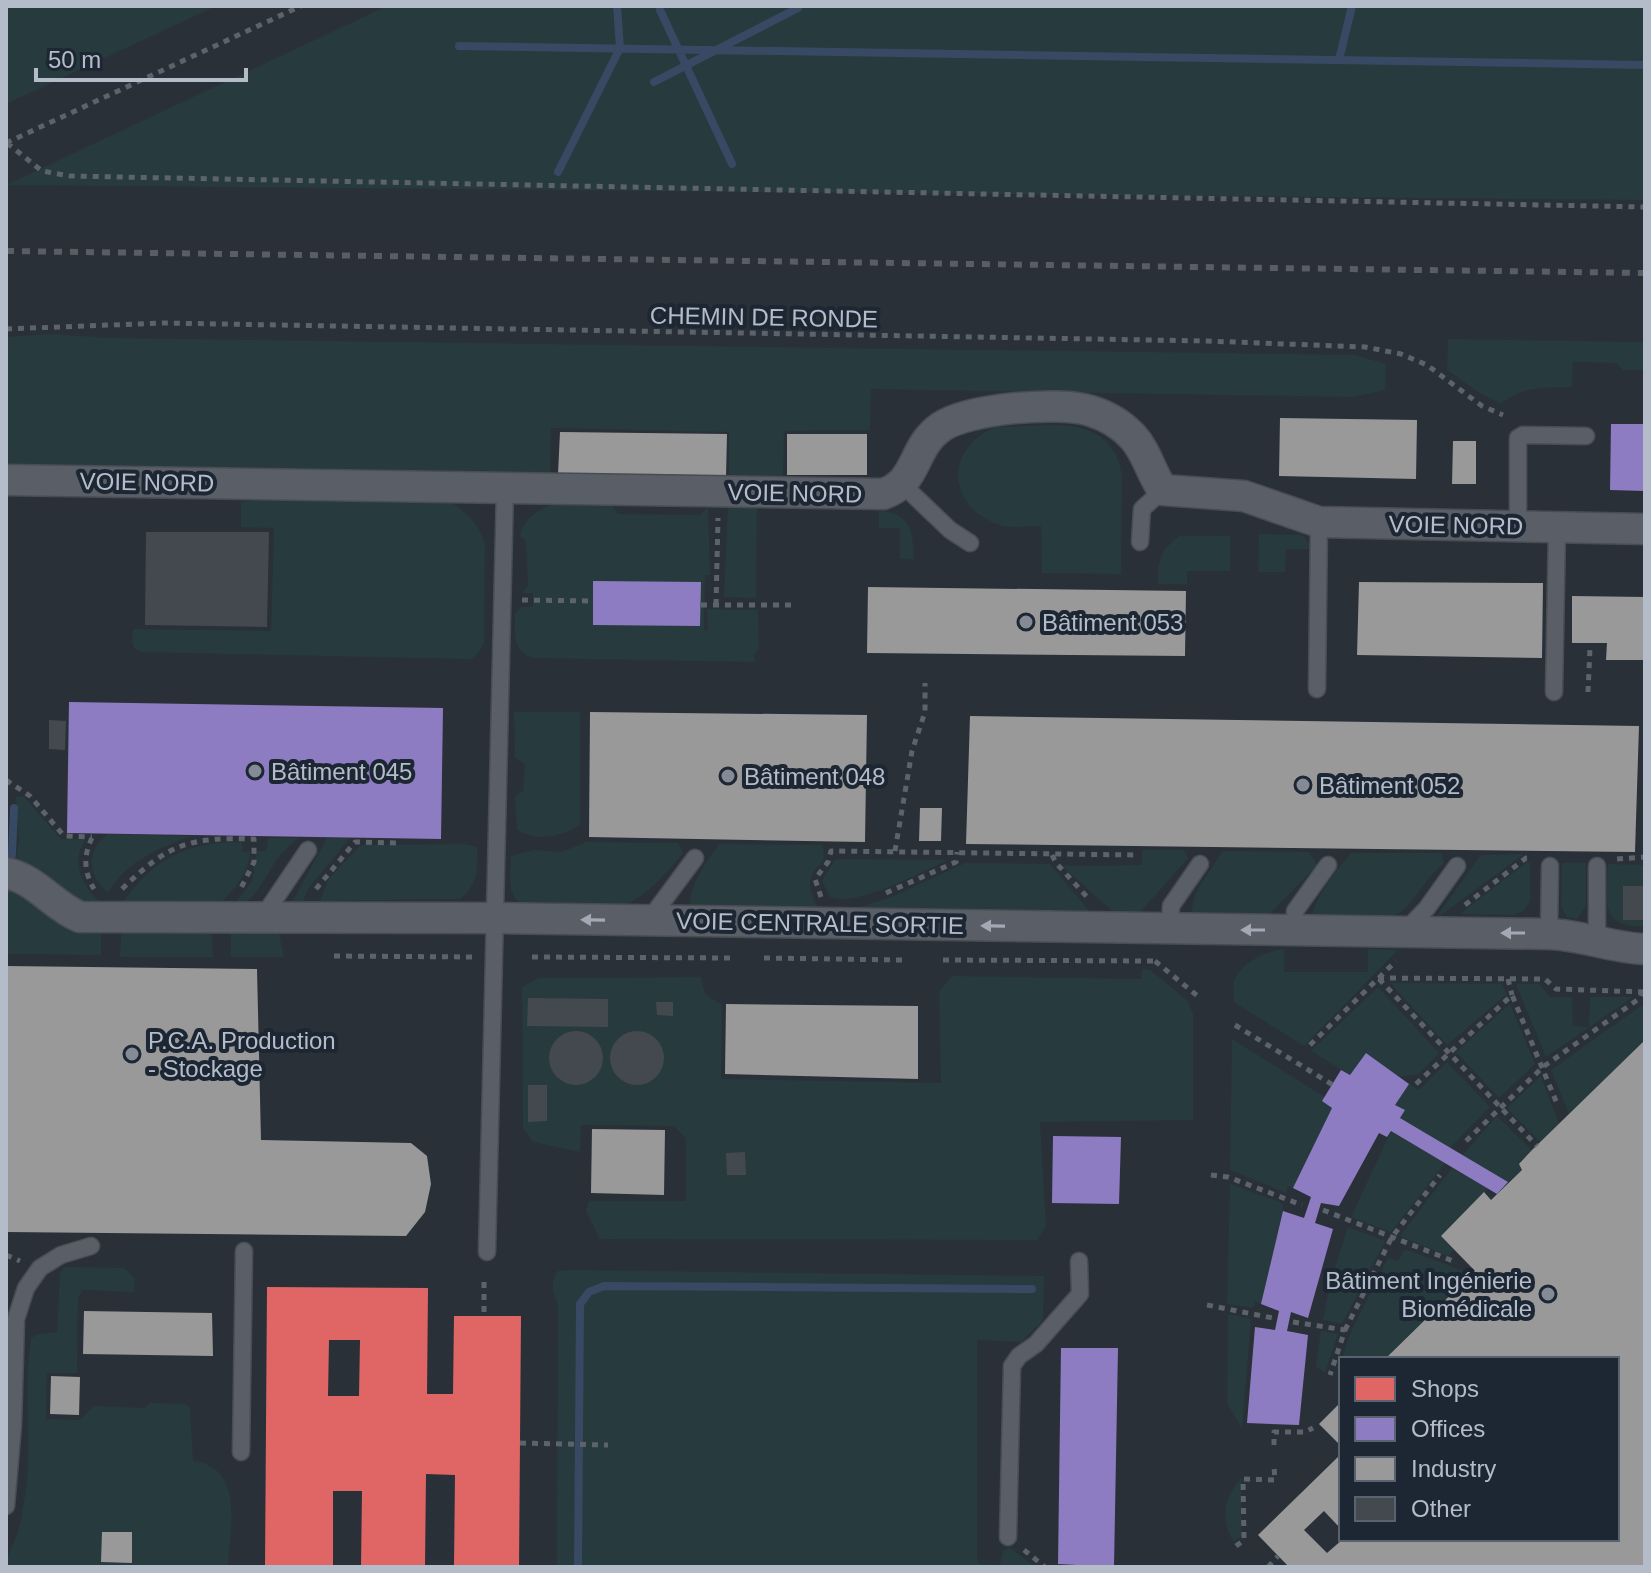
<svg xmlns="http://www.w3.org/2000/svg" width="1651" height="1573" font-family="Arial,sans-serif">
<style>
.green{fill:#273a3e}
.shops{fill:#e06666;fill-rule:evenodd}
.offices{fill:#8e7cc3}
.industry{fill:#999}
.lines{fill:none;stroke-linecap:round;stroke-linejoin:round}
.stream{stroke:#384963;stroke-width:8}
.building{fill:#444950}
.service-casing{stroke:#484c53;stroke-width:19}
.minor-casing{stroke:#484c53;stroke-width:33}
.path{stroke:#5d636a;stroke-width:5;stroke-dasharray:6 6;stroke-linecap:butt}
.service{stroke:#5a5e66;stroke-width:16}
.minor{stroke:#5a5e66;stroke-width:30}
.rail{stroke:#595d64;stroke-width:6;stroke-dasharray:8 8;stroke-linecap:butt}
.oneway{fill:#a2a9b5}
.poi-dot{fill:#848b96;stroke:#1d2633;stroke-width:3}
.labels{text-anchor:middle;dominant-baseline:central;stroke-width:8;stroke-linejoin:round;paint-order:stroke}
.street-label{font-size:24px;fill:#b4bcc9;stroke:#1d2633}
.poi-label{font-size:24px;fill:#b4bcc9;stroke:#1d2633;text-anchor:start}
</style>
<rect width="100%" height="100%" fill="#2a3038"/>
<path class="green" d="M6,6h210l-210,98z
M387,6h1258v194l-1639,-15z
M50,334l61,4 1244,17 31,9 -1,26 -32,7 -482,-8 -1,41 -86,1 -1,48 -54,-1v-46l-178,-4 -1,45 -544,-8v-128z
M1448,339l197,3v28h-22l-7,-7 -43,-1 -1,25c-26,1 -50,-1 -71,17l-23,-12 -31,-22z
M996,427c51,0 116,-17 126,49l-1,98 -79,-1 -1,-47c-14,0 -32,3 -44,-2 -52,-20 -51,-77 -1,-97z
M291,498l155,2c20,10 32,23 39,44l-1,99 -7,12 -6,4 -330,-7 -7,-4 -2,-6 1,-13 138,2 3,-103 -33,-1v-25z
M556,503l55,1 7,10 82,1 8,-8 2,68h-5l-1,55h4l-1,-21 51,1 1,40 -5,4 1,8 -222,-4c-22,-7 -18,-26 -18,-44l6,-7h12v-14h-11l6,-8 -2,-44 -6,-5c3,-18 19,-27 36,-33z
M728,507h29l-1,91 -32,-1z
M879,511c33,2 34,21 35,48h-14v-31h-21z
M1259,534l43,1 12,14h-28l-1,23h-27z
M1179,536h51v35h-43v13h-29c0,-23 2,-34 21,-48z
M514,712h66v113c-18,11 -45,18 -63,4l-2,-32 8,-6 2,-27 -10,-7z
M16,797h8l37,42 24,1c-15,25 -2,47 17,64l-22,-2 -41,-31 -23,-11 3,-20z
M108,834l84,2c-32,11 -67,26 -84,57 -21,-18 -22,-43 0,-59z
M268,838h31c-9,7 -17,14 -23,23 -12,17 -21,43 -44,46l20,-26 5,-30h9z
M327,838h23l-42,51 -7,18 -10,-3z
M242,842v10l8,-1c-1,24 -16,38 -31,54h-98c32,-46 64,-63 121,-63z
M586,842l92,1 5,10c-19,23 -43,52 -75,57 -26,3 -56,-1 -82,-1 -21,-15 -15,-30 -15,-53l23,-6 28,2z
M464,844l13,3c1,23 1,37 -17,52l-140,2 9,-23 32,-33z
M719,844l104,1 1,15c-22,20 -14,30 -4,54l-130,-6c-1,-23 16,-46 29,-64z
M1142,850h42l4,8 -52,59 -16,1 -58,-52 80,-1z
M1223,851l86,1 8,13 -48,50 -75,3 -3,-6 4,-17 7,-13z
M1351,853h90l3,10c-17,14 -26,33 -41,47 -17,16 -68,7 -91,7 3,-20 26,-49 39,-64z
M1524,854l-90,66 47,-65z
M840,859l107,1c-26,12 -91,48 -117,37l-8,-16 12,-20z
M1527,862l3,1v38l-6,10 -11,4 -53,-1z
M965,863l85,1 46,55 -257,-5 55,-18z
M1562,863h24v43l-9,13 -10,-2 -6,-10z
M1608,864l37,1v62c-48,-1 -37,-25 -37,-63z
M6,887c21,5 33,25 52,36 13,8 29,8 43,9v23l-95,-1z
M121,932l91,2 1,23h-93z
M231,934h48l5,23h-53z
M1284,949v23h84v-23l30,1 -94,96 -70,-44c0,-6 -1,-15 0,-21 6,-18 33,-30 50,-32z
M1142,969l8,1 37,30 6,14v106l-153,2 6,104 -9,14 -437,-1 -14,-28 3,-10h97v-62l-12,-13 -93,-1 -1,27 -47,-10 -10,-15 -1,-140 17,-9 162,-1 4,17 17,11 -1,74 220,4 -2,-92 13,-15 189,3z
M1390,983l112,1 5,10 -60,51z
M1516,984h23l11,13h22l1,29 16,1 1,-30h43l-87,60z
M1378,987l61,66 -21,21 -18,3 -34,-24 -16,22 -39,-24z
M1645,1003v37l-76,74 -18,-44z
M1510,1004l25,60 -36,34 -43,-46z
M1232,1039l93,58 -2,5 9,6 -39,80 -5,-2 -2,7 -56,-23z
M1447,1062l43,45 -40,41 -50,-30 5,-8 -10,-5 14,-21 10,6z
M1541,1076l18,48 -19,18 -33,-34z
M1497,1116l35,34 -13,14 3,6 -14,12 -46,-27z
M1391,1131l54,32 -54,69 -40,-15z
M1452,1168l36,20 -47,48 13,14 -6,6 -48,-20z
M1230,1184l52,19 1,8 -22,93 -6,-3 -1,7 -27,-4z
M1348,1227l37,14 -43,83 -19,-4 8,-40z
M1405,1249l67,25 -87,85h-43l9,-27 37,-74 10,3z
M64,1267l60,1 11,10 -1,14 -52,-2 -4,8 -1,75h-30l-1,46 34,1 14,-14 51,2 5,-5 35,1 5,4 3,53c52,6 37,67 35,106h-222c0,-13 8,-23 12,-35 4,-14 6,-30 8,-44 6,-50 -3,-101 5,-150l8,-4 18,-2 3,-59z
M570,1270l474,6 -1,44 -22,22 -44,-2v220l2,4 21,1 3,-15 7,-2 26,19h-479l1,-263c-6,-13 -8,-21 0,-33z
M1228,1314l23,5 -9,110 -15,-26z
M1321,1331l17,3 -13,39 -9,-7z
M1241,1478v58l-7,6c-15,-22 -9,-45 7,-64z"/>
<path class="shops" d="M267,1287l161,1 -1,106h26l1,-78h67l-2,251h-65l1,-92 -29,-1 -1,93h-64l1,-76h-29v76h-68zM329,1340h31l-1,56h-31z"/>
<path class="offices" d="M1611,424h34v67l-35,-1z
M593,581l108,1 -1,44 -107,-1z
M69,702l374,6 -2,131 -374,-6z
M1366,1053l43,31 -14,21 10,5 -5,8 108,64 -11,12 -106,-63 -4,6 -8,-4 -40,73 -18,-3 -6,20 18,6 -25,89 -17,-6 -4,19 21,4 -9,90 -52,-2 8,-96 20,3 4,-19 -18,-7 22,-93 21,7 7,-21 -18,-9 39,-80 -10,-7 19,-31 9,5z
M1053,1136l68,1 -2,67 -67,-1z
M1061,1348h57l-4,219 -56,-3z"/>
<path class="industry" d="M1280,418l137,2 -1,59 -137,-3z
M560,432l167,2 -1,43 -168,-3z
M787,434h80v41h-80z
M1453,441h23v43h-24z
M1359,582l184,1 -1,75 -185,-3z
M868,587l318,4 -1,65 -318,-3z
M1572,596l73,1v63h-39l1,-17h-35z
M590,712l277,3 -2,127 -276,-5z
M970,716l669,10 -4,126 -669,-8z
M920,808h22l-1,33h-22z
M6,966l251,3 4,171 150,3 16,13 4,28 -6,28 -19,24 -400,-4z
M726,1004l192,2v73l-193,-5z
M1645,1040v526l-356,1 -31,-32 83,-81v75l-17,-18 -20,19 23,23 16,-14h274v-180h-232l90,-88 -34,-35 43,-44 7,8 31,-30 -3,-6 13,-14z
M592,1129l73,1 -1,65 -73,-2z
M84,1311l128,2 1,43 -130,-2z
M51,1376l29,1 -1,38 -29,-1z
M1341,1402v44l-22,-22z
M102,1532h30v31l-31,-1z"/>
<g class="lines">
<path class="stream" d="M660,10l72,154
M459,46l1186,19
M1339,60l13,-54
M654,82l144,-74
M558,172l62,-124 -3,-42
M6,889l6,-35 2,-46
M578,1567l2,-263 9,-12 15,-6 428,3"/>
</g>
<path class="building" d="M146,532h123l-2,95 -122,-2z
M49,720l17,1 -1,29 -16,-1z
M1623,886h22v34h-22z
M528,998l80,1v28l-81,-1z
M656,1002h17v14l-16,-1z
M610 1058a27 27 0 1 1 54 0a27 27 0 1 1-54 0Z
M549 1058a27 27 0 1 1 54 0a27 27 0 1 1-54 0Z
M528,1085h19v36l-19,1z
M745,1152l1,23h-19l-1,-22z"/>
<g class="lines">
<defs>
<path id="service" d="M903,485l47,45 20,13
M1518,527v-89l5,-3 63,1
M1140,542l2,-33 21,-19
M1317,689l2,-167
M1554,692l3,-165
M1597,866v76
M262,918l46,-68
M649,920l46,-62
M1170,928l1,-22 29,-42
M1296,931l-1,-20 33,-46
M1405,931l22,-23 30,-42
M1549,934l1,-68
M487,1252l18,-764
M241,1452l3,-201
M6,1506l7,-81 3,-106 10,-31 14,-20 21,-13 30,-9
M1008,1537l4,-171 7,-10 17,-12 44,-50 -1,-33"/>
<path id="minor" d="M6,480l877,14c36,-12 28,-46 58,-67 28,-19 119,-26 150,-16 16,5 31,14 42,26 14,15 18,37 30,53l81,6 75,26 326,7
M6,873c30,6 47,33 74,44l417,1 1052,16c33,1 63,14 96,15"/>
</defs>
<use href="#service" class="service-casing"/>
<use href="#minor" class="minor-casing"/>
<path class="path" d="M6,143l295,-137
M7,143l35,28 28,5 1575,31
M6,329l157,-6 1044,18 158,6 36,7 26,11 55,41 21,9
M522,600l71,1
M701,605h92
M716,605l2,-87
M1588,692l2,-44
M6,780l24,16 34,40 28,1
M92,838c-9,18 -8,34 2,51
M895,851l17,-100 13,-39v-29
M1052,855l4,8 32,35
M1617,859l28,-2
M122,889c47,-46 68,-52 132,-50v23l-14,28
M316,889l39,-47 42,1
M886,893l70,-31 1,-10
M821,897l-6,-18 13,-17 3,-11 306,4
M1465,905l61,-47h5
M334,956l139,1
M532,957l201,1
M764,958l139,2
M943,960l212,1
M1155,961l45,37
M1378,978l167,1 11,10 89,3
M1379,979l158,167
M1508,979l4,16
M1235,1025l98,60
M1310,1045l86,-84
M1416,1084l96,-89 46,111
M1466,1141l77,-74 97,-69 2,-6
M1211,1175l17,2 74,28
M1323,1210l130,51
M6,1255l14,6
M484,1282v34
M1207,1305l66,13
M1293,1322l52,8 -15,45
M1345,1330l47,-93 48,-62
M520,1443l88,2
M1274,1445v-13h31l8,-4
M1236,1546l8,-6 -1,-61 32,1 -1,-13
M1024,1550l21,17
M1268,1567l10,-11"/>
<use href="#service" class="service"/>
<use href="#minor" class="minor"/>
<path class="rail" d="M6,251l1639,22"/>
</g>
<defs><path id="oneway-solid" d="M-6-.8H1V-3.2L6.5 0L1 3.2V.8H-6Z" transform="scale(2)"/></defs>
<g class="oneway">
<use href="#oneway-solid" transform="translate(593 920) rotate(-179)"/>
<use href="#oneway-solid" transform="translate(993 926) rotate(-179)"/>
<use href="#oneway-solid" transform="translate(1253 930) rotate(-180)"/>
<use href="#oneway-solid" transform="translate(1513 933) rotate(-180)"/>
</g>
<g class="poi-dot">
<circle cx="1026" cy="622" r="8"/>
<circle cx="255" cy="771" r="8"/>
<circle cx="728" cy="776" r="8"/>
<circle cx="1303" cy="785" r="8"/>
<circle cx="132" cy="1054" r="8"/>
<circle cx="1548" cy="1294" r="8"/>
</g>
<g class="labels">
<g class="street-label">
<text transform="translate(764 317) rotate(1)">CHEMIN DE RONDE</text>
<text transform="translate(147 482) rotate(1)">VOIE NORD</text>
<text transform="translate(795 493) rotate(1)">VOIE NORD</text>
<text transform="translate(1456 525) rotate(1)">VOIE NORD</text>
<text transform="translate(820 923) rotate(1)">VOIE CENTRALE SORTIE</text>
</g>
<g class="poi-label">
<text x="1042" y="622">Bâtiment 053</text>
<text x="271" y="771">Bâtiment 045</text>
<text x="744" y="776">Bâtiment 048</text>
<text x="1319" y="785">Bâtiment 052</text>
<text x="148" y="1040">P.C.A. Production<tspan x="148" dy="28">- Stockage</tspan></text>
<text x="1532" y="1280" text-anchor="end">Bâtiment Ingénierie<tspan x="1532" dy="28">Biomédicale</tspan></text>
</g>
</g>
<rect width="1651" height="1573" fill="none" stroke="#b4bcc9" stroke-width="16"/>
<rect x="1339" y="1357" width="280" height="184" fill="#1d2633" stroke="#59626f" stroke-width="2"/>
<rect x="1355" y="1377" width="40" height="24" fill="#e06666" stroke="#59626f" stroke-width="2"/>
<text x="1411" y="1397" font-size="24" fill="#b4bcc9">Shops</text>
<rect x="1355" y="1417" width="40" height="24" fill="#8e7cc3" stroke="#59626f" stroke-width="2"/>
<text x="1411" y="1437" font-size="24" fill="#b4bcc9">Offices</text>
<rect x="1355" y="1457" width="40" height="24" fill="#999999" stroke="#59626f" stroke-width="2"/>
<text x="1411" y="1477" font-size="24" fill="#b4bcc9">Industry</text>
<rect x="1355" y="1497" width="40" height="24" fill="#444950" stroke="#59626f" stroke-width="2"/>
<text x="1411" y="1517" font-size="24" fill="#b4bcc9">Other</text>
<path d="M36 68v12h210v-12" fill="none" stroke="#b4bcc9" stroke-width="4"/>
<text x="48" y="68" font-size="24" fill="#b4bcc9" stroke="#1d2633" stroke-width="6" paint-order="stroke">50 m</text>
</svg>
